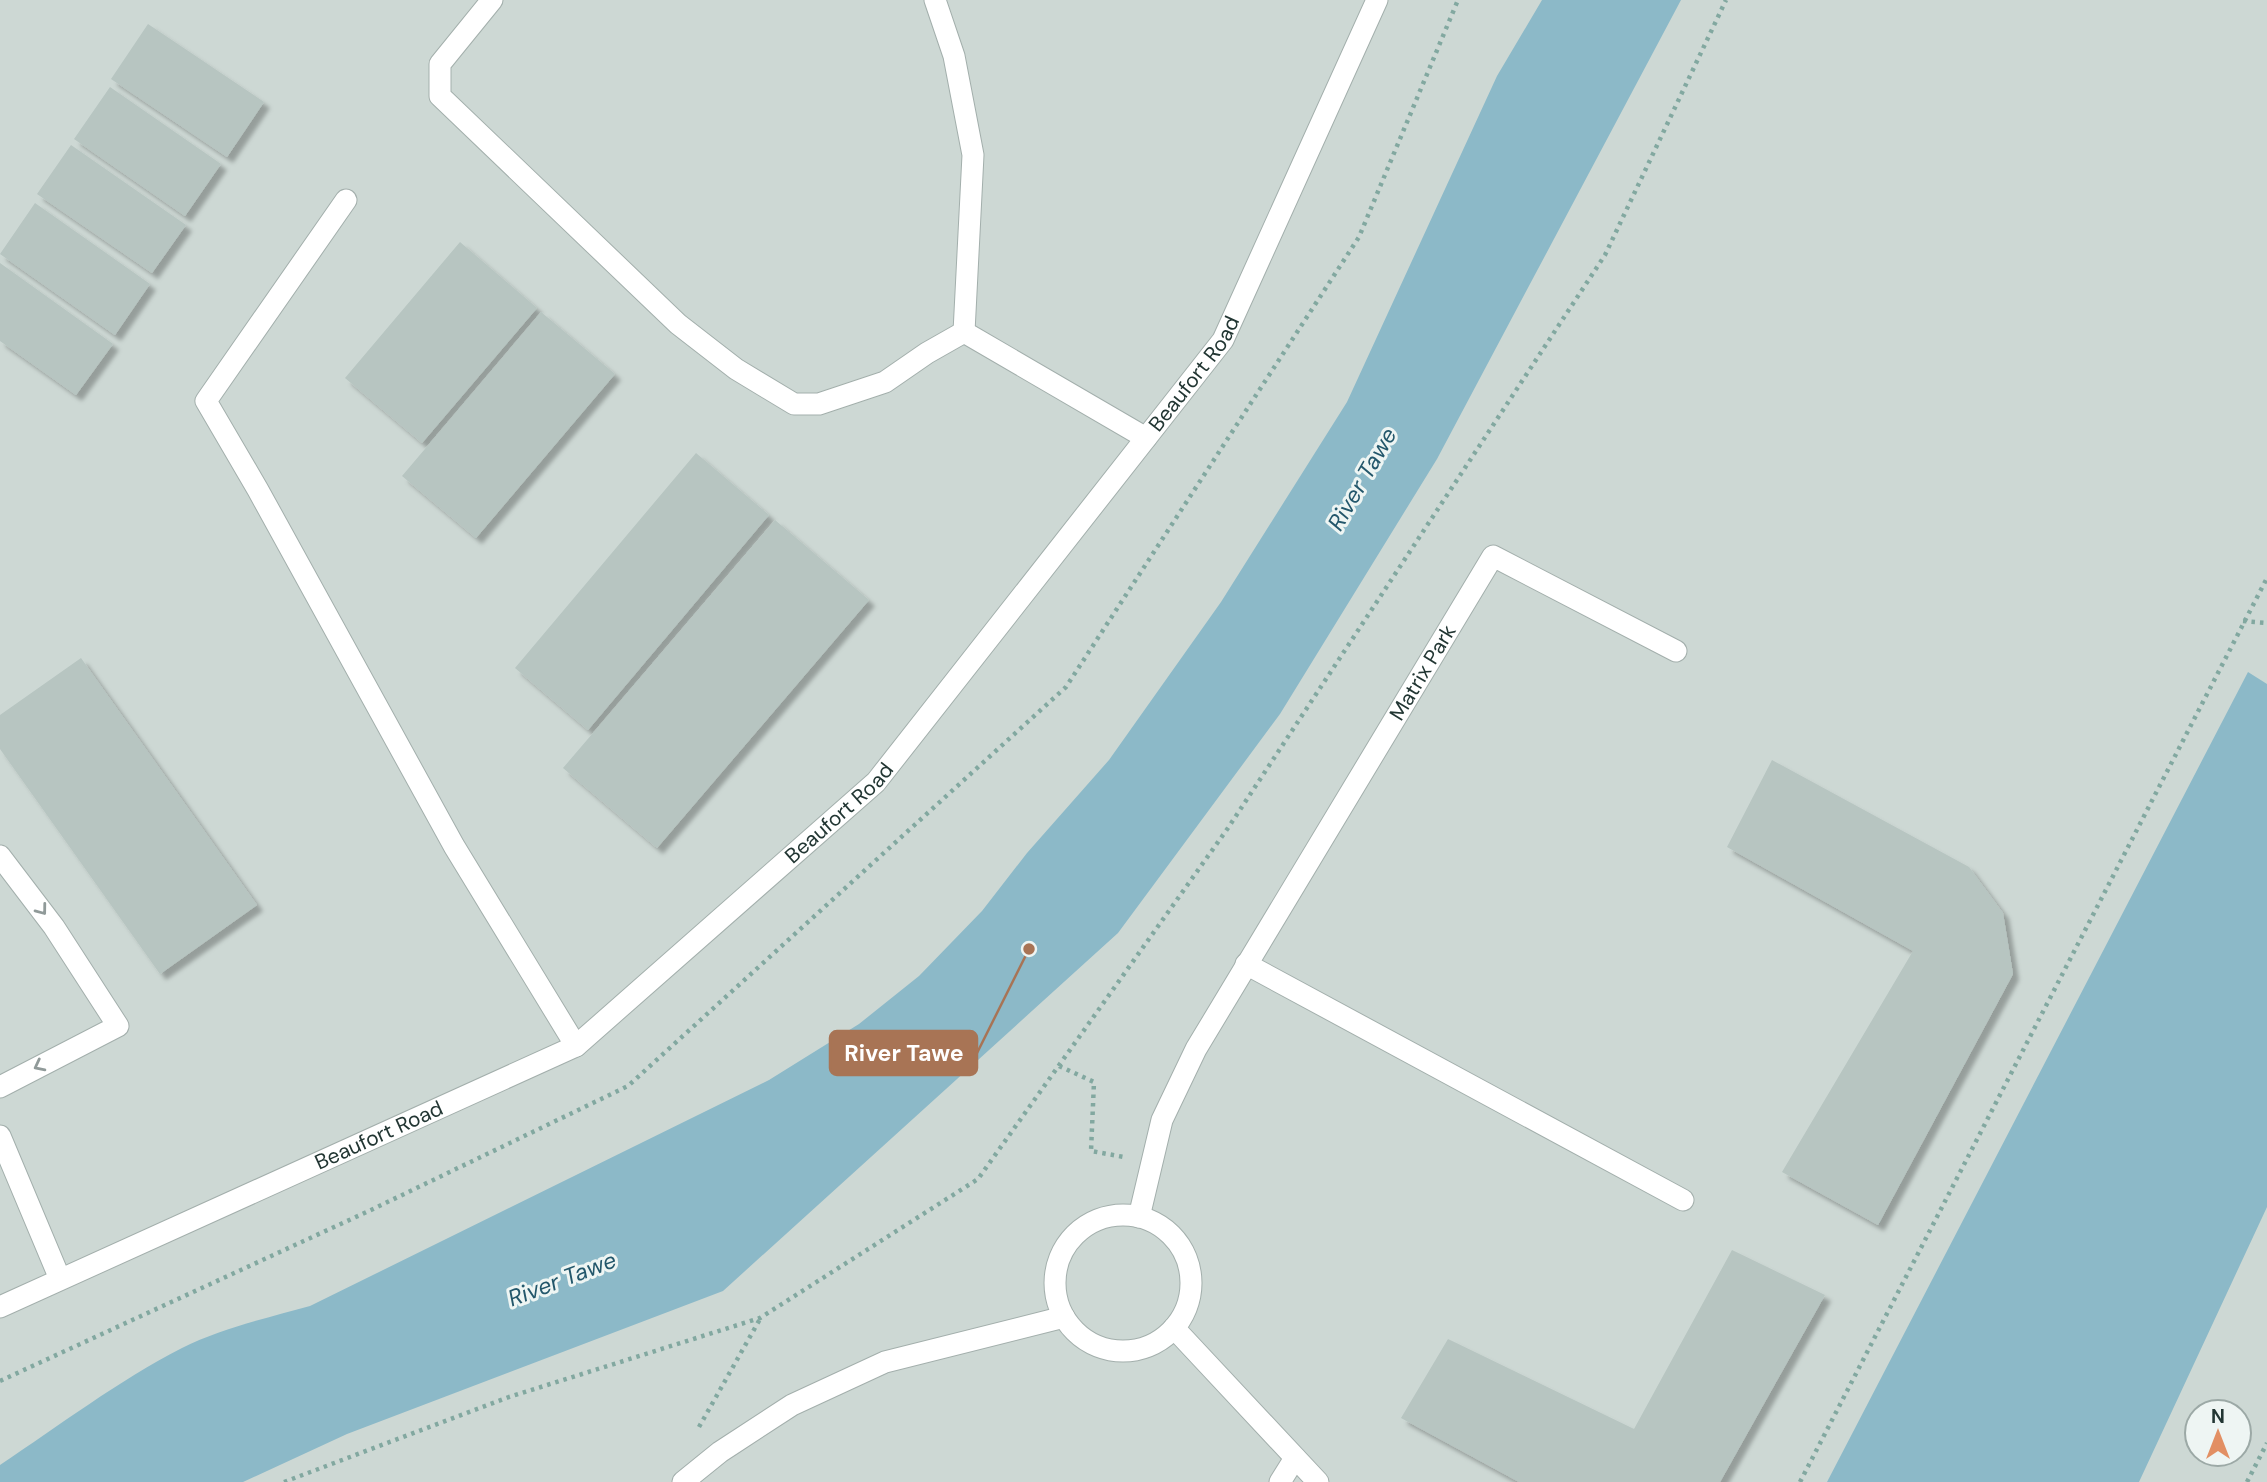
<svg xmlns="http://www.w3.org/2000/svg" width="2267" height="1482" font-family="'DM Sans',sans-serif">
<style>
.built{fill:#cdd8d4;fill-rule:evenodd}
.water{fill:#8cb9c8}
.building{fill:#b7c5c1;filter:url(#shadow)}
.lines{fill:none;stroke-linecap:round;stroke-linejoin:round}
.minor-casing{stroke:#a3afac;stroke-width:23}
.path{stroke:#82a8a0;stroke-width:4.5;stroke-dasharray:3.5 5;stroke-linecap:butt}
.minor{stroke:#fff;stroke-width:21}
.oneway{stroke:#909a99}
.labels{text-anchor:middle;dominant-baseline:central;stroke-width:6;stroke-linejoin:round;paint-order:stroke}
.street-label{font-size:21px;fill:#223633;stroke:#eef5f3}
.water-label{font-size:23px;font-style:italic;fill:#23576b;stroke:#eef5f3}
.leader{fill:none;stroke:#a87455;stroke-width:2.5}
.callout-dot{fill:#a87455;stroke:#eef5f3;stroke-width:2.5}
.callout{fill:#a87455;stroke:#a87455;stroke-width:2.5}
.callout-label{font-size:23px;text-anchor:middle;font-weight:bold;fill:#fff}
</style>
<defs>
<filter id="shadow"><feDropShadow dx="6" dy="6" stdDeviation="2" flood-color="#0004"/></filter>
</defs>
<rect width="100%" height="100%" fill="#dfe8e5"/>
<path class="built" d="M0,0h2267v1482h-2267zM2197,1412h42v42h-42z"/>
<path class="water" d="M1542,0h139l-244,459 -157,255 -162,219 -395,358 -376,143 -104,48h-243v-17c60,-40 118,-84 182,-117 40,-20 85,-30 128,-42l459,-226 90,-56 60,-48 63,-65 45,-58 82,-93 112,-158 126,-200 150,-326z
M2248,672l19,12v523l-128,275h-312z"/>
<path class="building" d="M148,24l116,78 -37,55 -116,-78z
M110,87l111,77 -36,52 -111,-77z
M71,145l115,80 -34,48 -115,-79z
M35,203l115,81 -35,51 -115,-81z
M460,242l77,66 -115,135 -77,-65z
M0,263l113,81 -37,51 -76,-54z
M541,312l74,62 -139,164 -74,-62z
M696,453l73,62 -181,215 -73,-62z
M775,520l94,80 -212,248 -94,-80z
M81,658l176,247 -97,69 -160,-225v-34z
M1772,760l197,107 34,46 10,61 -135,251 -96,-53 131,-221 -186,-104z
M1732,1250l93,45 -105,187h-201l-118,-64 47,-79 186,90z"/>
<g class="lines">
<defs>
<g id="minor">
<path d="M492,0l-52,64v32l238,228 58,45 58,35h25l66,-22 42,-29 37,-21"/>
<path d="M935,0l19,56 19,99 -9,177"/>
<path d="M346,200l-140,201 52,89 196,356 122,200"/>
<path d="M964,332l182,106"/>
<path d="M0,856l54,71 64,99 -118,61"/>
<path d="M1246,964l437,236"/>
<path d="M0,1136l60,143"/>
<circle cx="1123" cy="1283" r="68"/>
<path id="s1" d="M1139,1217l23,-97 34,-71 297,-493 183,95"/>
<path id="s2" d="M0,1307l576,-261 300,-264 347,-442 154,-340"/>
<path d="M1174,1328l144,154"/>
<path d="M683,1482l37,-30 72,-47 93,-43 179,-45"/>
<path d="M1280,1482l15,-24"/>
</g>
</defs>
<use href="#minor" class="minor-casing"/>
<path class="path" d="M2243,621l24,2
M1059,1066l35,16 -3,69 33,6
M0,1381l371,-171 257,-124 438,-399 293,-450 99,-237
M699,1427l61,-108
M284,1482l225,-85 251,-79 218,-139 250,-351 377,-573 121,-255
M1800,1482l467,-904
M2247,1482l20,-39"/>
<use href="#minor" class="minor"/>
</g>
<defs><path id="oneway-chevron" d="M-2-3.5L2.5 0L-2 3.5" fill="none" stroke-width="1.6" stroke-linecap="round" stroke-linejoin="round" transform="scale(1.75)"/></defs>
<g class="oneway">
<use href="#oneway-chevron" transform="translate(42 910) rotate(53)"/>
<use href="#oneway-chevron" transform="translate(39 1066) rotate(153)"/>
</g>
<g class="labels">
<g class="street-label">
<text stroke="none"><textPath href="#s2" startOffset="1550">Beaufort Road</textPath></text>
<text stroke="none"><textPath href="#s1" startOffset="618">Matrix Park</textPath></text>
<text stroke="none"><textPath href="#s2" startOffset="984">Beaufort Road</textPath></text>
<text stroke="none"><textPath href="#s2" startOffset="416">Beaufort Road</textPath></text>
</g>
<g class="water-label">
<text transform="translate(1362 479) rotate(-60)">River Tawe</text>
<text transform="translate(562 1279) rotate(-21)">River Tawe</text>
</g>
</g>
<path class="leader" d="M1029 949L977 1053"/>
<circle class="callout-dot" cx="1029" cy="949" r="7"/>
<rect class="callout" x="830" y="1031" width="147" height="44" rx="7"/>
<g class="callout-label">
<text x="904" y="1061">River Tawe</text>
</g>
<g transform="translate(2218 1433)"><circle r="33" fill="#eef5f3" stroke="#9ca9a6" stroke-width="2"/>
<path d="M0-5L12 26L0 18L-12 26Z" fill="#e28f63"/>
<text y="-10" font-size="19" font-weight="bold" text-anchor="middle" fill="#223633">N</text>
</g>
</svg>
